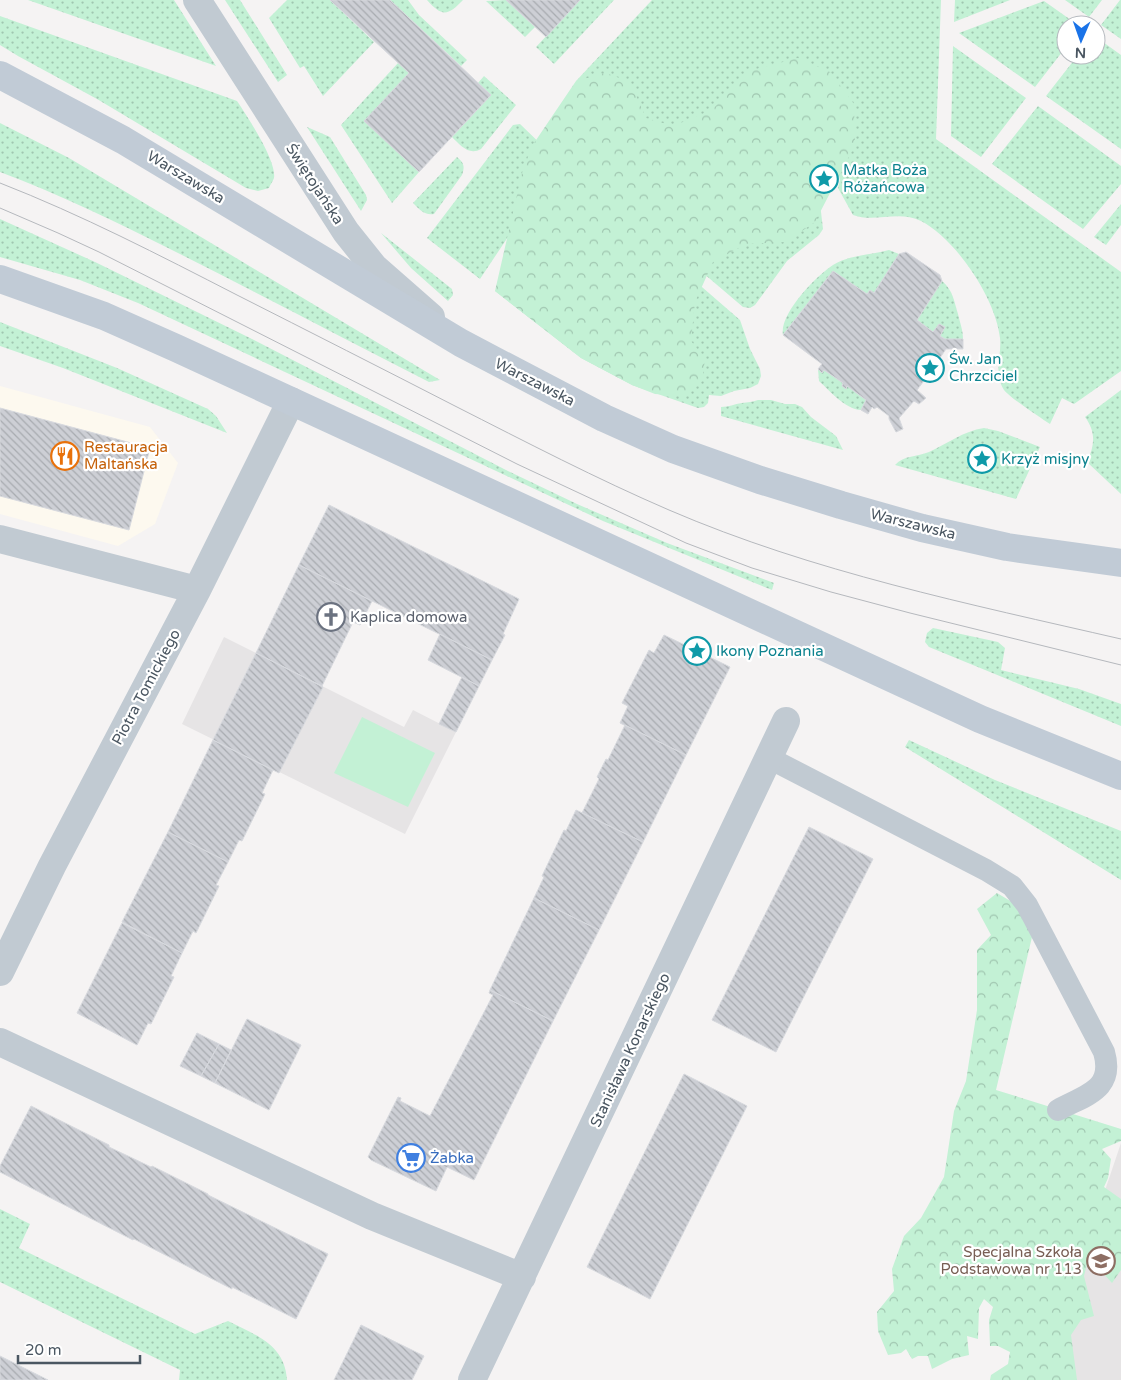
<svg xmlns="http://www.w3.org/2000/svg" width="1121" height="1380" font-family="'Varela Round',sans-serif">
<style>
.commercial{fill:#fdf9ef}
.education{fill:#e6e4e5}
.grass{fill:url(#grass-dots)}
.forest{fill:url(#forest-crowns)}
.park{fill:#c3f1d5}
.building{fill:url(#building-back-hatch);stroke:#d7d9de}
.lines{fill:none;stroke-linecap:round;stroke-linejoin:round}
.service{stroke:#c1cad2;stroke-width:22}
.minor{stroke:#c1cad2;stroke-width:28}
.secondary{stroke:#c1cbd6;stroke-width:28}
.tram{stroke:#b5b8bd;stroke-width:1}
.labels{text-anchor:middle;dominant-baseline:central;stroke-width:4.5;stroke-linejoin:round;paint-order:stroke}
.culture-label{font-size:15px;fill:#0d838f;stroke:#fff;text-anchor:start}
.street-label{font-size:15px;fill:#4a5661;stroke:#fff}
.food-label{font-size:15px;fill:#c56008;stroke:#fff;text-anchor:start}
.worship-label{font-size:15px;fill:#5b616d;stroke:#fff;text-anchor:start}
.shop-label{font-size:15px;fill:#366cbe;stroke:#fff;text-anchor:start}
.education-label{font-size:15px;fill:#785e54;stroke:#fff;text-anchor:end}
</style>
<defs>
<pattern id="grass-dots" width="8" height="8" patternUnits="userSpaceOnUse" patternTransform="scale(1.25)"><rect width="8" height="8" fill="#c3f1d5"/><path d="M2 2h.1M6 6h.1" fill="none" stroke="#a0c6b0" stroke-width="1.8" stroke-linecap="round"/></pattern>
<pattern id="forest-crowns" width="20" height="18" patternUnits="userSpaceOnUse" patternTransform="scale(1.25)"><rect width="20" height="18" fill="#c3f1d5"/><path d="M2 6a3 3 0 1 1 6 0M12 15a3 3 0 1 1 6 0" fill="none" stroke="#a0c6b0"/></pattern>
<pattern id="building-back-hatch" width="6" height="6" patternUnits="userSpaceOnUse" patternTransform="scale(1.25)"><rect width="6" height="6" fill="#cdcfd5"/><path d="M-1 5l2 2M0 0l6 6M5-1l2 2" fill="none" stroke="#a8abb0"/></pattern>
</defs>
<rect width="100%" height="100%" fill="#f5f3f3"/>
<path class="commercial" d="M0,386l150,41 28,36 -23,61 -37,22 -118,-32z"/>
<path class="education" d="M224,637l180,90 9,-17 43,22 -51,102 -223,-110z
M1121,1143v237h-80z"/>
<path class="grass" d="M28,0h146l42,66z
M225,0h15l47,75 -9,7z
M287,0h43l44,42 -51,54 -19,-30 -4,2 -31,-50z
M390,0h18l11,15 48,45 -6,6z
M427,0h36c-15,16 -21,17 -36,0z
M506,0l29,27 -10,10 -39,-36z
M580,0h34l-60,64 -18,-17z
M652,0h289l-5,139 185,133v99l-47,33 -12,-6 -12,26c-9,-6 -41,-27 -46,-34 -11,-18 -2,-34 -4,-52 -4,-39 -44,-99 -79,-117 -22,-11 -47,2 -68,-6l-15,-27 2,-8 -2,-9 -19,24 4,34 -4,6 -32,26 -32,44 -5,3 -7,-1 -154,-131 -13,-95z
M955,0h55l-56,22z
M1065,0h37l-13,17z
M1120,0h1v39l-20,-14z
M1044,1l34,24h-12v22l-31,40 -76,-54z
M0,16l237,85c10,15 40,60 37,77 -1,3 -4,7 -5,10l-11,3 -12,-3 -149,-89 -79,-43 -18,-11z
M1096,37l25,18v94l-75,-53 32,-41h18z
M953,46l73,52 -45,59 -30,-21z
M398,63l11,10 -44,48 54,51 -27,31 -51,-78z
M484,76l32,29 -35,44c-12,7 -21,-4 -29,-12l39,-42 -13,-12z
M1038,106l83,60v18l-38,45 -91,-65z
M0,123l69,35 371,222 -11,2c-86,-44 -171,-89 -257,-132 -56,-28 -113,-56 -172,-78z
M520,124l30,29 -2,24 -68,102 -53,-41 86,-113z
M307,127l23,10 36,58 1,5 -6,11z
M457,157c7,6 8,9 5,18l-28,39c-9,2 -15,-5 -21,-11z
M582,183l158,137 10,29 10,20 1,7 -3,8 -8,4 -16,3 -13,5 -12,-1 -1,8 -4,4 -6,1 -66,-23 -51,-27 -86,-67z
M1121,204v21l-15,20 -12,-8z
M0,219l95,43 155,76 254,131 73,35 90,39 107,40 -2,7 -169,-69 -465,-218 -58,-23 -80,-23z
M381,233l71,56 1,6 -5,6 -37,-33z
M889,250l10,4 -25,39 -4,-3 -3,4 -34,-23 -50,64c-4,-21 33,-59 50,-70 16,-10 38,-10 56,-15z
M942,281c11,9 12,20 16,33 2,9 5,16 5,25h-18l-5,-3 5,-9 -6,-3 -6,8 -16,-12z
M0,322l117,46 91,41 8,7 11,17 -164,-65 -63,-22z
M818,369l4,4 2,-3 19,13 -1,3 3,2 2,-2 19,14 -5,10c-16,-1 -30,-18 -42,-29z
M1121,390v104l-34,-32c8,-17 9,-30 -2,-45z
M758,400h13l14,4h10l7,3 9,10 25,19 7,14 -122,-34v-9c8,0 13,-3 21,-4 6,-1 10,-1 16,-3z
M984,428l14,3 42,16 -24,52 -121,-34c9,-10 22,-8 34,-13 18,-8 34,-21 55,-24z
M933,628l65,14 7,6 -4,22 78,19 42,15v22l-192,-79 -4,-5 2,-9z
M909,740l86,40 126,51v49l-216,-133z
M0,1209l30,15 -11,24 176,86 33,-13c27,14 57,23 59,59h-108l1,-10 -180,-88z"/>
<path class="forest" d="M798,58l32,14 24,32 1,41 -40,77 -29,20 -40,2 -33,18 -18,40 -4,39 14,18 -3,22 -16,15 -31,-2 -23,-9 -51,-27 -86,-67 27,-118 10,-27 44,-65 30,-8 24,9 16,36 27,8 39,-16 37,-39z
M997,893l20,12 15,32 -36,153 125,39v12l-19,8 9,10 -3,19 -4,9 17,12v71l-9,13 -12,-13 -13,-6 -3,12 10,40 -13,4 -10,15 6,45h-87l1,-5 17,-11 2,-12 -12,-6h-8l-1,-26 4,-13 -9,-8 -5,9 -1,31 -11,-3 2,19 -17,4 -20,10 -4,-13h-10l-6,3 -6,-10 -5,4 -13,2 -10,-24 -1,-19 17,-21 -2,-22 12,-33 17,-18 23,-41 10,-66 12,-30 11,-71v-60l14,-15 -14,-26z"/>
<path class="park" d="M362,717l73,36 -27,54 -74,-34z"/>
<path class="building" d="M330,0h60l101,95 -72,77 -55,-51 45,-48z
M506,0h74l-34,37z
M828,172l3,11 -10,2 -3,-10z
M906,252l34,23 2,6 -25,39 16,12 6,-8 6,3 -5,9 5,3h18v10h-17l-11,16 -2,-2 -7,9 3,2 -12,16 9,8 -7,6 -5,-3 -15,17 4,11 -7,3 -7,-13v-3l-12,-9 -3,2 -2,-2 -4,7 -7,-4 5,-10 -19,-14 -1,3 -4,-3 1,-3 -19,-13 -2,3 -4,-4 4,-5 -39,-29 50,-64 34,23 3,-4 4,3 25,-39z
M0,408l150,40 -21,82 -129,-34z
M329,505l190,94 -16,35 2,1 -13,25 -193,-95z
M299,565l73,36 -12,24 -7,-3 -31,64 -66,-33z
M440,634l52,26 -13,26 -51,-26z
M664,635l66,32 -44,88 -66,-32 8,-17 -6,-3 27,-53 5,3z
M256,653l67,34 -44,86 -66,-33z
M462,677l17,9 -23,46 -17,-8z
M625,725l61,30 -43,87 -61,-29 17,-34 -2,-2 9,-18 2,1z
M213,740l60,30 -11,23 3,1 -23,47 -3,-1 -11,22 -60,-30z
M576,810l67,32 -44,88 -65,-32 10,-21 -2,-1 22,-46 2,1z
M809,827l64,32 -97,193 -64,-32z
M168,832l60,30 -12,23 3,1 -23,47 -3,-2 -11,22 -60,-31z
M534,898l65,32 -46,91 -63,-31z
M122,923l60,30 -11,23 3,1 -23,47 -3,-1 -11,22 -60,-32z
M490,990l63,31 -79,159 -27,-13 -11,24 -65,-31 -3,-3 30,-60 3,1 -1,3 30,15 63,-121 -4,-2z
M247,1019l54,26 -32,65 -54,-27z
M197,1033l22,11 -18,32 -21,-10z
M219,1044l12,6 -16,33 -14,-7z
M684,1074l63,32 -97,193 -63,-32z
M31,1106l78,39v2l42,20 1,-1 56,28v1l120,59 -32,65 -64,-32v2l-98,-50 -1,1 -133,-68v-6z
M361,1325l63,31 -12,24h-78z
M0,1356l48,24h-48z"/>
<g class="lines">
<path class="service" d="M769,758l217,112 26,16 15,19 77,147c11,38 -19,43 -46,58"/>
<path class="minor" d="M197,0l149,232 28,35 57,50
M0,539l197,51
M0,972l52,-106 145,-276 94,-189
M0,1042l372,174 150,61
M472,1380l314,-659"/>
<path class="secondary" d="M0,75l123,65 338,203 143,75 69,31 87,31 81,25 81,23 85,19 114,16
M0,279l104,37 72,32 804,371 141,57"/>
<path class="tram" d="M0,183c82,32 159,72 237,112 73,37 146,74 218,111 71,36 142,73 214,104 144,62 300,94 452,129
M0,208l58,25 41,19 418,212 169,79 66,25 79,24 79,21 211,52"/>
</g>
<defs>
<symbol id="sight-ring" viewBox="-11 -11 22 22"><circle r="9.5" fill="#fff" stroke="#0f9aa8" stroke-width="1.5"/><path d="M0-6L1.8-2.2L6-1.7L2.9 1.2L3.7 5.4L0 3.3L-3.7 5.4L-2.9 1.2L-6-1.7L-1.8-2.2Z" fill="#0f9aa8"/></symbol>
<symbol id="restaurant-ring" viewBox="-11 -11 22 22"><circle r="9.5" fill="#fff" stroke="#e8710a" stroke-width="1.5"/><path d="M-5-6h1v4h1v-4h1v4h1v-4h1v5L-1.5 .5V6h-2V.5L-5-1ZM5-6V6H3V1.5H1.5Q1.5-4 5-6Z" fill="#e8710a"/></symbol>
<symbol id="church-ring" viewBox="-11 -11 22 22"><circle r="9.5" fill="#fff" stroke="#6b7280" stroke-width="1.5"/><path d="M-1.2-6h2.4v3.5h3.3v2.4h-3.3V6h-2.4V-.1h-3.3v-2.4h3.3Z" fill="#6b7280"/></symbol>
<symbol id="supermarket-ring" viewBox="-11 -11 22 22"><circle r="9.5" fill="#fff" stroke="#3f7fe0" stroke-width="1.5"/><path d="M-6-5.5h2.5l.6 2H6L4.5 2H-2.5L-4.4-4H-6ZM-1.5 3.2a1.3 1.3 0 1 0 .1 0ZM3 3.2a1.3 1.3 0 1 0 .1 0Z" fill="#3f7fe0"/></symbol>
<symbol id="school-ring" viewBox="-11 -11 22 22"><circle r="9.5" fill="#fff" stroke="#8d6e63" stroke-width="1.5"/><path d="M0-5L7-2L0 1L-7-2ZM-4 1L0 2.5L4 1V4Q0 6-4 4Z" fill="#8d6e63"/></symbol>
</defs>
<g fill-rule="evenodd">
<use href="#sight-ring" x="808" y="163" width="32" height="32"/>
<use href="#sight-ring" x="914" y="352" width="32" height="32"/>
<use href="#restaurant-ring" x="49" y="440" width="32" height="32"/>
<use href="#sight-ring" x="966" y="443" width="32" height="32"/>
<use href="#church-ring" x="315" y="601" width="32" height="32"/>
<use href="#sight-ring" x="681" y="635" width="32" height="32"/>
<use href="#supermarket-ring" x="395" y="1142" width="32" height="32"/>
<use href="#school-ring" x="1085" y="1245" width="32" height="32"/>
</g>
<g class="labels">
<g class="culture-label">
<text x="843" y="170">Matka Boża<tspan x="843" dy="17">Różańcowa</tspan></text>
<text x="949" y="359">Św. Jan<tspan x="949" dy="17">Chrzciciel</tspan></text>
<text x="1001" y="459">Krzyż misjny</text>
<text x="716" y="651">Ikony Poznania</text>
</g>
<g class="street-label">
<text transform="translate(186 177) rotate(31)">Warszawska</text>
<text transform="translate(315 184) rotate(57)">Świętojańska</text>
<text transform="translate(535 382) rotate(27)">Warszawska</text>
<text transform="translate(913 524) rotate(14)">Warszawska</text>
<text transform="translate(146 687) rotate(-62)">Piotra Tomickiego</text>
<text transform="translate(630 1050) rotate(-65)">Stanisława Konarskiego</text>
</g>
<g class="food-label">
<text x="84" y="447">Restauracja<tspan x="84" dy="17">Maltańska</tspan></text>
</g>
<g class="worship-label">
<text x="350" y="617">Kaplica domowa</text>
</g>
<g class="shop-label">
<text x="430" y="1158">Żabka</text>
</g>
<g class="education-label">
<text x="1082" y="1252">Specjalna Szkoła<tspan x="1082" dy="17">Podstawowa nr 113</tspan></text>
</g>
</g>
<g transform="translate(1081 40) rotate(182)"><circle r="24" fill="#ffffff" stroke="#b7bbc0"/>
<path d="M0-4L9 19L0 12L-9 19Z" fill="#1a73e8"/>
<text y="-8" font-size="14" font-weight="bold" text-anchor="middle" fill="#4a5661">N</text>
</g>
<path d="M18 1355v8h122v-8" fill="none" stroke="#4a5661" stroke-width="2.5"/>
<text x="25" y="1355" font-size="15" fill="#4a5661" stroke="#ffffff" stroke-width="4" paint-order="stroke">20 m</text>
</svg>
